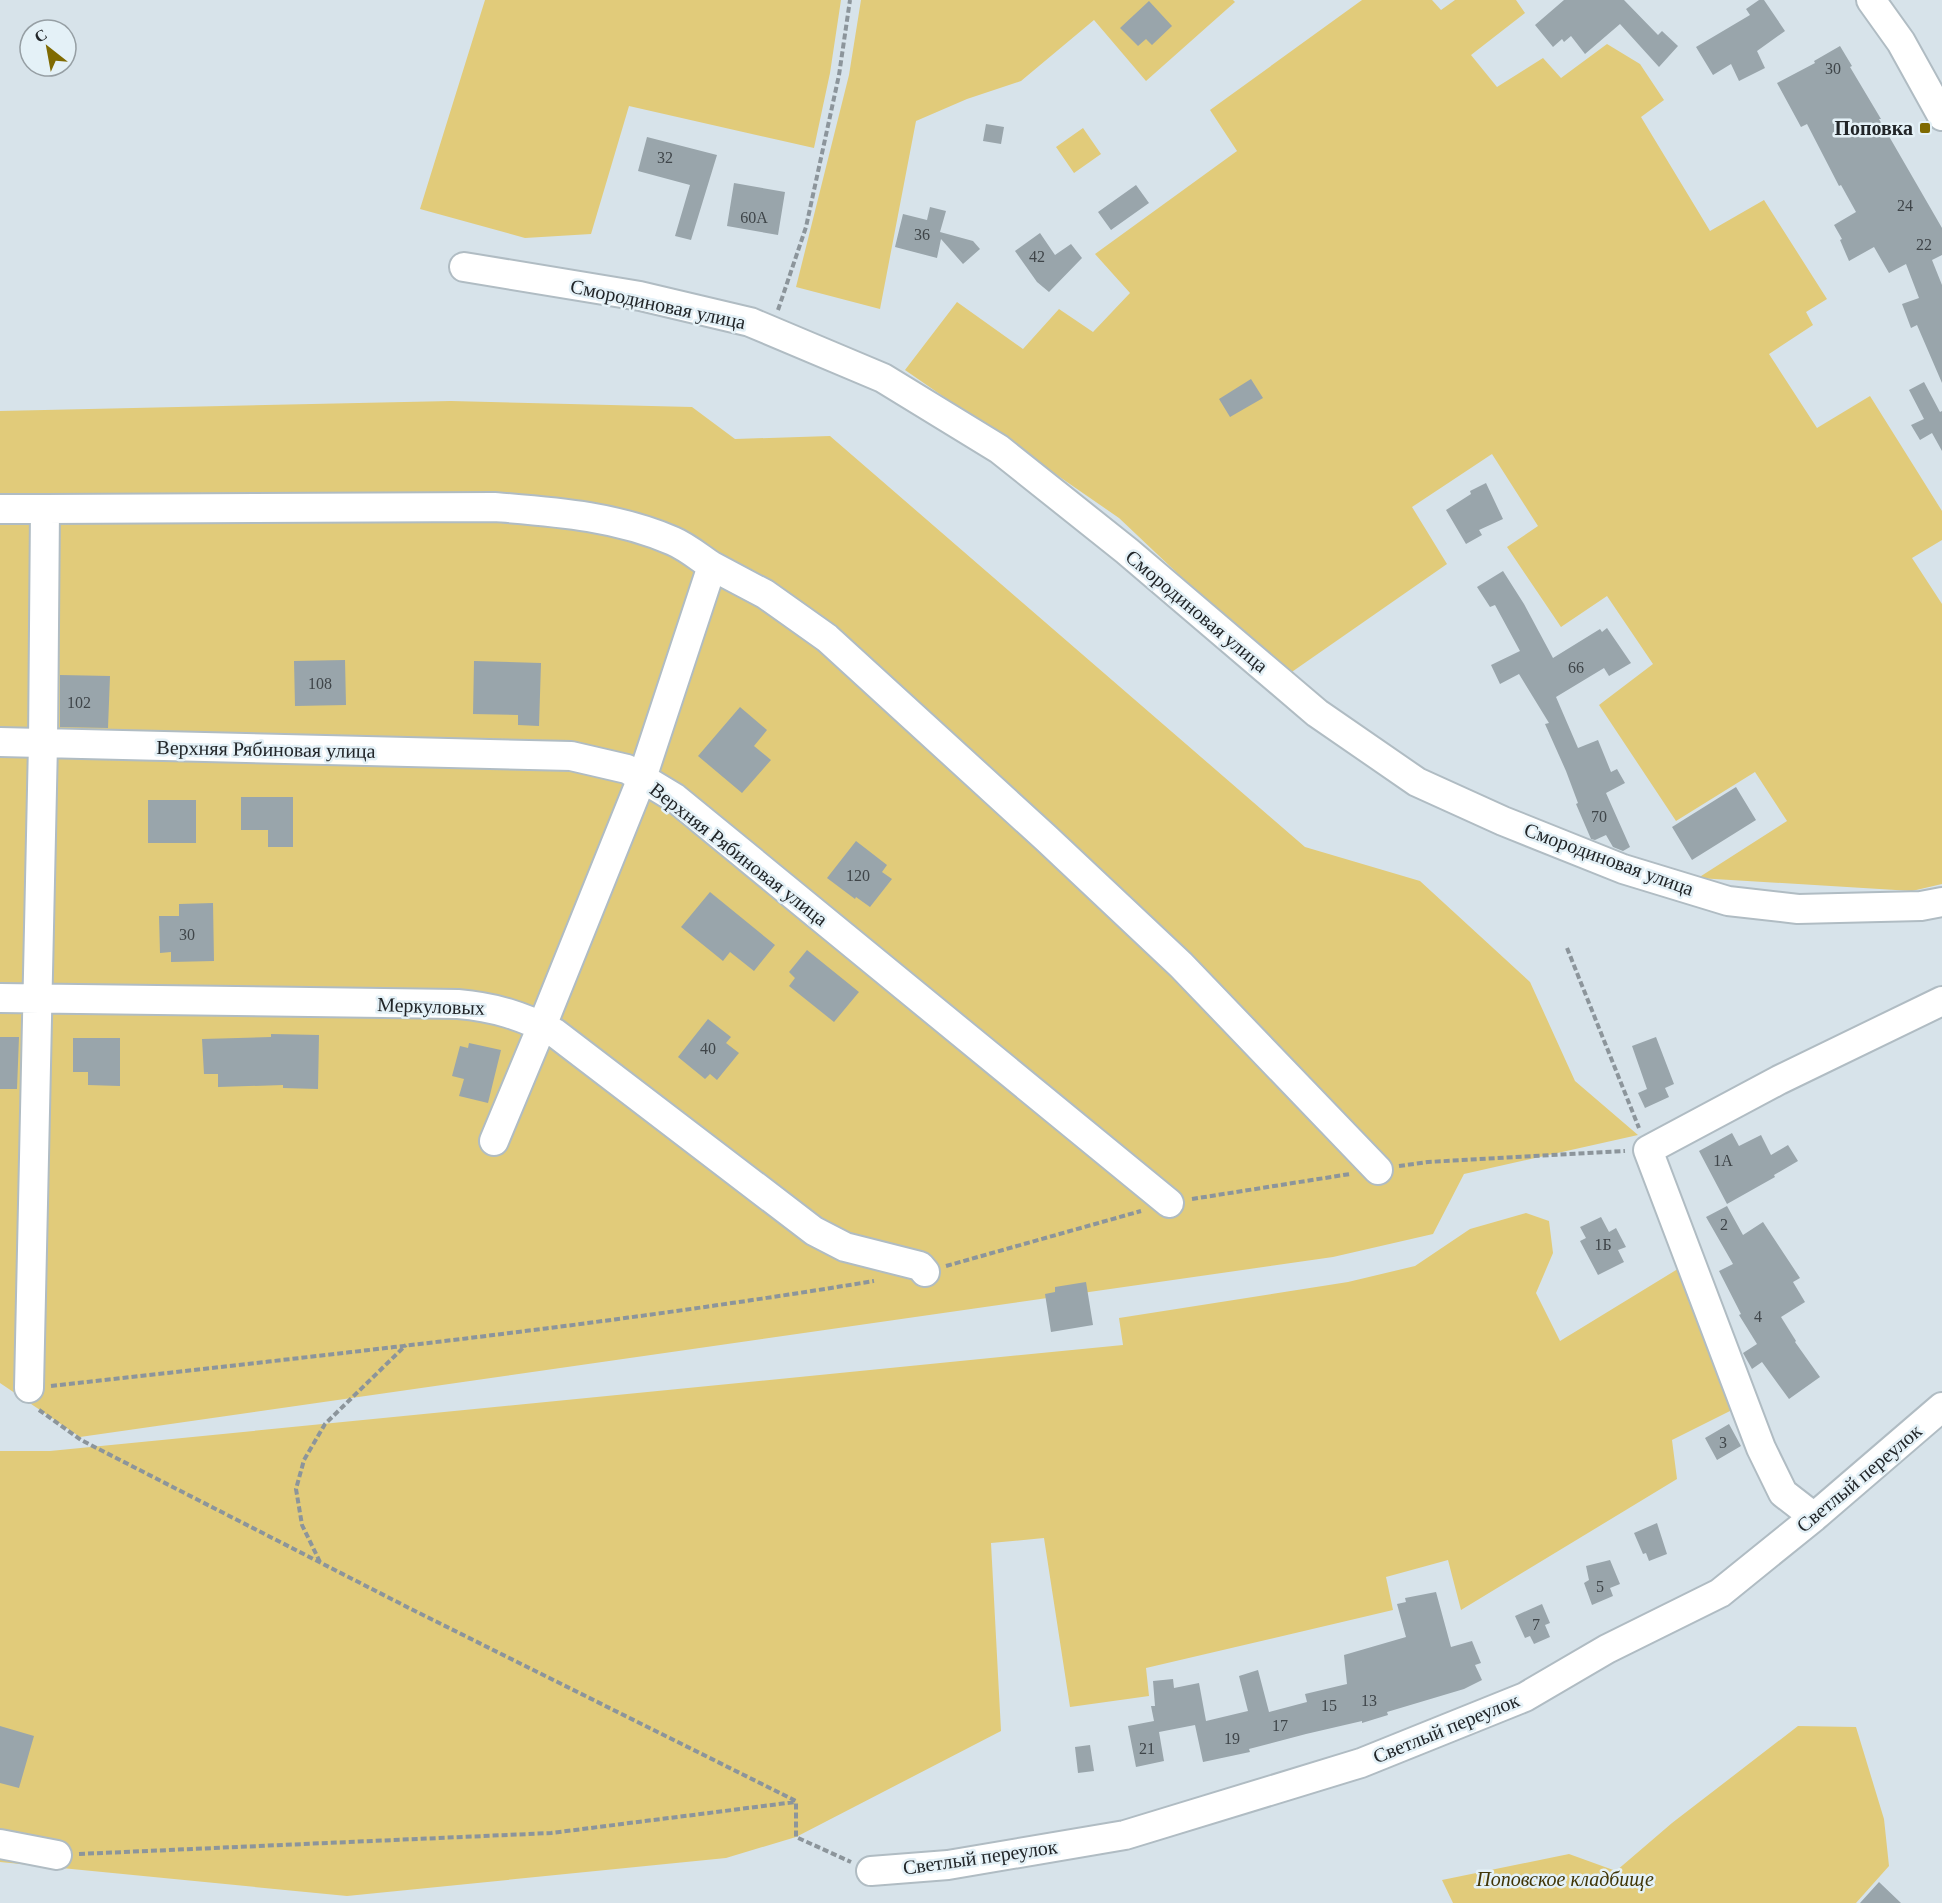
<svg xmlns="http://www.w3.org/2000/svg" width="1942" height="1903" font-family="'Times New Roman',serif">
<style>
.green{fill:#e1cb7a}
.building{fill:#99a5ab}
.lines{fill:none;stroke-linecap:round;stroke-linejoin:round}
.minor-casing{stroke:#b0bcc3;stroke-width:32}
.path{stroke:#8c959b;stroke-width:4;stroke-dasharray:6 3;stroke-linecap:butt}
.minor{stroke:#fff;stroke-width:28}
.poi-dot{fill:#7f6a01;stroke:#e4f1f7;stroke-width:2}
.labels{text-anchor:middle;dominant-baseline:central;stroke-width:5;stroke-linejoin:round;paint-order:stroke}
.number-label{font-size:16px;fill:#3f4549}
.poi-label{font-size:20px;font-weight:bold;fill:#212528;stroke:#e4f1f7;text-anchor:end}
.street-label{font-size:20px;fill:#212528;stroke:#e4f1f7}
.park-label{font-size:20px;font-style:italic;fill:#403506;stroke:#e4f1f7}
</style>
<rect width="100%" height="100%" fill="#d7e3ea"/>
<path class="green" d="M485,0h356l-11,73 -16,75 -185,-42 -38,128 -66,4 -105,-29z
M861,0h372l2,2 -89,79 -52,-61 -73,61 -54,18 -51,22 -36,188 -84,-22 53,-212z
M1362,0h70l9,10 14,-10h61l9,13 -54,42 26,32 46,-29 18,20 46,-34 33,20 24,36 -23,17 69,114 54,-31 63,99 -21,13 7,13 -44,29 48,74 53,-32 72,115v29l-30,18 30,46v280l-30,7 -214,-13 89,-57 -32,-49 -79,49 -77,-116 54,-41 -46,-68 -46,31 -54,-80 31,-21 -46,-72 -80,53 35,57 -161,112 -167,-158 -214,-148 52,-68 66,47 36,-40 34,23 37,-39 -35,-39 142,-103 -27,-41z
M1083,128l18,26 -27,19 -18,-26z
M451,401l241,6 43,32 95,-3 475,411 115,34 110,101 45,99 63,54 -174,39 -31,60 -100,23 -1253,180 -80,-54v-972z
M1526,1213l23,8 4,32 -17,40 24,48 121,-74 51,143 -60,30 5,39 -216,131 -13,-50 -62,17 7,33 -247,58 3,28 -79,11 -26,-169 -53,5 10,188 -205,106 -70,21 -379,38 -347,-34v-411h50l1073,-106 -4,-27 229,-36 67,-16 55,-37z
M1798,1726l58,1 28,92 5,47 -33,37h-403l-11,-23 127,-26 47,17 56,-48z"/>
<path class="building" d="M1564,0h60l34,35 4,-4 16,15 -19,21 -39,-43 -35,30 -14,-18 -7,6 -2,-3 -9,8 -18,-22z
M1759,0h5l21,31 -28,20 8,17 -26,13 -8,-17 -18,11 -17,-28 54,-32 -4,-6z
M1149,1l23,25 -20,19 -6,-6 -8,7 -18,-18z
M1840,46l12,20 -2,1 31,52h-2l63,109v27l-10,5 10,25v98l-25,-58 -6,3 -9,-24 17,-6 -13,-34 -17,9 -15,-26 -25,14 -9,-21 2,-1 -8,-14 22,-13 -15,-27 -2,1 -32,-62 -6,3 -24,-44 38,-20 -1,-2z
M986,124l18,3 -3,17 -18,-3z
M647,137l70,18 -26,85 -16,-4 15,-51 -52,-14z
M734,183l51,9 -7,43 -51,-9z
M1136,185l13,18 -38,27 -13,-18z
M930,207l16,4 -6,21 33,9 7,8 -17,15 -22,-25 -4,19 -42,-11 8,-33 24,6z
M1040,233l15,22 16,-11 11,14 -33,34 -12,-10 -22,-31z
M1251,379l12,19 -33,19 -11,-18z
M1924,382l16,30 2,-1v40l-10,-18 -12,7 -9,-15 13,-6 -15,-29z
M1486,483l17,36 -24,11 3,5 -16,9 -20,-34 25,-16 -1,-3z
M1503,571l21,33 29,54 47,-29 2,3 5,-4 24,35 -22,13 -5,-8 -48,29 22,51 20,-8 13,32 6,-3 8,14 -19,10 24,54 -7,4 -10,-4 -7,-12 -11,5 -4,-1 -15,-35 2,-1 -12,-32 -21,-47 4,-1 -30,-49 -19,10 -9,-19 29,-14 -25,-46 -5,2 -13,-20z
M345,660l1,45 -51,1 -1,-45z
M474,661l67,2 -2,63 -21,-1v-10l-45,-1z
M60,675l50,1 -2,52 -48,-1z
M740,707l27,23 -13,16 17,14 -29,33 -44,-37z
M1736,787l20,33 -64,40 -20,-33z
M241,797h52v50h-25v-17h-27z
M148,800h48v43h-48z
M856,841l31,24 -5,7 10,7 -22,28 -14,-10 -1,2 -28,-21z
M710,892l65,53 -21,26 -24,-19 -7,9 -42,-34z
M213,903l1,58 -43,1v-10l-11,1 -1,-37h20v-12z
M807,950l52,42 -25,30 -45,-36 6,-8 -6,-6z
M708,1019l23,18 -5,6 13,10 -22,27 -7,-6 -5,5 -27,-22z
M271,1034l48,1 -1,54 -35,-1v-3l-65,2v-13h-14l-2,-35 69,-2z
M0,1037h19l-2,52h-17z
M1656,1037l18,47 -9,4 4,9 -24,11 -7,-15 9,-4 -15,-43z
M73,1038h47v48l-32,-1v-13h-15z
M469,1043l32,7 -13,53 -29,-7 5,-17 -12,-3 8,-30 8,2z
M1732,1133l7,13 22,-11 10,20 17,-10 10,16 -24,14 1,2 -48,27 -28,-53z
M1727,1206l16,29 20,-13 37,56 -7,4 12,20 -24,15 15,24 -1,1 25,35 -31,22 -27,-37 -10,7 -9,-16 14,-9 -18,-29 2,-1 -22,-43 14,-7 -27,-47z
M1601,1217l8,15 7,-4 10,19 -8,3 6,12 -26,13 -18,-34 6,-3 -6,-11z
M1086,1282l7,43 -42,7 -6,-38 10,-2v-5z
M1729,1424l12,22 -24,14 -12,-22z
M1657,1523l10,31 -18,7 -3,-8 -3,1 -9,-21z
M1610,1560l10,24 -10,4 3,8 -21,9 -8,-22 5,-3 -3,-14z
M1436,1592l15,55 21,-6 9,22 -6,2 7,15 -18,9 -77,23 1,3 -26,8v-2l-56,13 -57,15 1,3 -47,10 -8,-37 -36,7 5,29 -28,6 -8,-41 26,-5 -3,-15h4l-2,-25 20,-2 1,9 25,-5 7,38 42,-10 -9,-35 19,-6 11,42 38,-10 -2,-8 42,-10 -3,-29 62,-18 -9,-33 9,-2 -1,-4z
M1542,1604l8,19 -5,2 5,12 -16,7 -4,-8 -5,2 -10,-22z
M0,1726l34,10 -15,52 -19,-5z
M1090,1745l4,26 -16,2 -3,-26z
M1879,1882l22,21h-41z"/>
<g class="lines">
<defs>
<path id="minor" d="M1871,0l30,42 41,74
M464,267l176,29 110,26 133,56 116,71 128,102 190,162 100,69 86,39 120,48 105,32 70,8 123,-3 21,-4
M0,509h45
M712,566l53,28 62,44 219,200 135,127 197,205
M0,742l571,14 56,13 48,29 494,405
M0,998l458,6c36,3 65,12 97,29l259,198 31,16 75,19 5,6
M29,1388l14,-645 2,-234 449,-2c61,5 122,9 179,34 14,6 27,17 39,25l-70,212 -100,248 -48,115
M1814,1517l-31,-24 -22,-45 -113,-298 131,-70 163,-79
M0,1844l57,11
M871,1871l77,-6 177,-30 236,-72 164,-66 82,-48 113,-56 94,-76 128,-110"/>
</defs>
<use href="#minor" class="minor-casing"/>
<path class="path" d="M778,310l28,-83 33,-152 11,-75
M1567,948l72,180
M1399,1166l29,-4 197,-11
M1192,1199l158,-25
M946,1266l195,-55
M51,1386c275,-31 550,-60 823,-105
M39,1410l42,30 330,169 385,192v36l55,25
M320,1562l-18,-37 -6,-36 8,-29 21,-36 81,-79
M79,1854l472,-21 244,-31"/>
<use href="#minor" class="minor"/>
</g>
<rect class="poi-dot" x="1919" y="122" width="12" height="12" rx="3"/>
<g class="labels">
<g class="number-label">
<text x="1833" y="68">30</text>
<text x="665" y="157">32</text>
<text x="1905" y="205">24</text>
<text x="754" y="217">60А</text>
<text x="922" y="234">36</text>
<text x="1924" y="244">22</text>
<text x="1037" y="256">42</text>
<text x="1576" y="667">66</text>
<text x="320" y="683">108</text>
<text x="79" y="702">102</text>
<text x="1599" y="816">70</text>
<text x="858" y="875">120</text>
<text x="187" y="934">30</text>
<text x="708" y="1048">40</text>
<text x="1723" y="1160">1А</text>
<text x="1724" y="1224">2</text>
<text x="1603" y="1244">1Б</text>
<text x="1758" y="1316">4</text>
<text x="1723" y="1442">3</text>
<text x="1600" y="1586">5</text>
<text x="1536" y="1624">7</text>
<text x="1369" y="1700">13</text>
<text x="1329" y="1705">15</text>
<text x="1280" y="1725">17</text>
<text x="1232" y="1738">19</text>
<text x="1147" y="1748">21</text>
</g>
<g class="poi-label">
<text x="1913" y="128">Поповка</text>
</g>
<g class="street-label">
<text transform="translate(658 304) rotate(12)">Смородиновая улица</text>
<text transform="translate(1197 611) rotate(40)">Смородиновая улица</text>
<text transform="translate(266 749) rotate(1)">Верхняя Рябиновая улица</text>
<text transform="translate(739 854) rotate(38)">Верхняя Рябиновая улица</text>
<text transform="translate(1609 859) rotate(20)">Смородиновая улица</text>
<text transform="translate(431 1006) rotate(2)">Меркуловых</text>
<text transform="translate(1859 1478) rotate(-40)">Светлый переулок</text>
<text transform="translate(1446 1728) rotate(-22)">Светлый переулок</text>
<text transform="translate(980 1857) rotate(-8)">Светлый переулок</text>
</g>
<g class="park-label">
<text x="1565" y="1879">Поповское кладбище</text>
</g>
</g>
<g transform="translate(48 48) rotate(329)"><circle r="28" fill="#e4f1f7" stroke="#969fa4" stroke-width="1.5"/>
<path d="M0-4.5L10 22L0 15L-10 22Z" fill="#7f6a01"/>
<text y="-9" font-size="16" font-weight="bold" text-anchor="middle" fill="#212528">С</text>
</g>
</svg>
